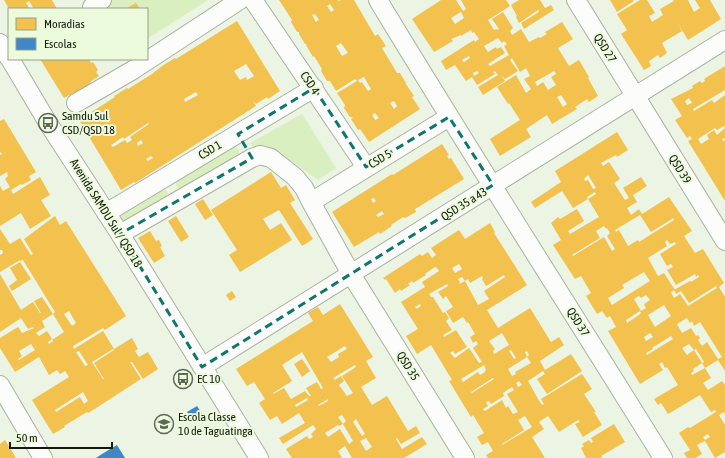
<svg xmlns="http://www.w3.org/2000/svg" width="725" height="458" font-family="'Asap Condensed',sans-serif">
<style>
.green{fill:#d9efbf}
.homes{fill:#f2c14e;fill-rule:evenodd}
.schools{fill:#3f88c5}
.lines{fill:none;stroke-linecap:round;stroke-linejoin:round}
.minor-casing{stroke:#aab0a3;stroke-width:20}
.minor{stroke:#fcfdfb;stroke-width:18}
.marked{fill:none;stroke:#0f766e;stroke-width:3;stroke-dasharray:8 5;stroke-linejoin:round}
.labels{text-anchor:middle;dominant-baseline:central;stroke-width:4;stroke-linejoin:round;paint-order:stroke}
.street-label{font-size:12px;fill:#14190e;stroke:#ecfbdc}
.poi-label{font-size:12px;fill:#14190e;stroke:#ecfbdc;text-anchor:start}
</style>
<rect width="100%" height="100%" fill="#ecf4e3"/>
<path class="green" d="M106,0h102l-61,39v-30h-38l-5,-8z
M302,114l34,54 -18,12 -42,-30 -22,-1 -4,-6z
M234,145l5,5v4l-2,3 -53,32 -7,-2 -1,-3v-4z
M163,188l5,4 -2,7 -43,24 -5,-5 1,-6z"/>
<path class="homes" d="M4,0h48l5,9h-23l-5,-8 -3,2 4,6h-21z
M279,0h59l1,1 2,-1h13l21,36 3,-2 8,12 -4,2 15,25h3l6,10 -1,2 1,-1 8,12 -2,1 8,12 -51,33 -9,-13 -2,1 -7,-11 2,-2h-3l-6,-9 1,-3 -8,-12 20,-12 -2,-2 -19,12 -6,-10h-3l-6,-10 1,-2 -8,-13 -1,1 -7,-12 1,-1h-2l-6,-10v-2h-2l-6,-10 1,-2zM330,4l4,6 -3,2 -4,-6zM315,14l4,6 -3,2 -4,-7zM341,43l7,10 -6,3 -6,-10zM364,77l7,12 -3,2 -6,-9 -2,1 -2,-3zM394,101l3,5 -3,3 -4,-6zM375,113l4,5 -4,2 -3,-5z
M441,0h15l7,11 3,-2 -5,-9h45l4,6 -22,14 6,10 3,-1 1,1 1,-1 -7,-10 11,-7 10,16 -3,3 2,4 9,-6 8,13 10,-5 1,1 7,-4 -2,-2 17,-10 11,17 -15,9 11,18 10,-6 10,17 -1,1 10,18 -9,6 -2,-3 -12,8 2,2 -25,15 -5,-9 -21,14 5,8 -31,19 -10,-17 30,-19 -11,-17 -1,1 -11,-17 19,-12 10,18 5,-4 -7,-10 6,-3 -4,-8 -6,4 -8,-14 -2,2 8,11 -13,8 -4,-4 4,6 -22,14 -5,-8 20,-12 -3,-4 -2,1 2,2 -18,11 -5,-8 -6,4 -11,-16 -9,5 -5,-9 33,-21 1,2 4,-3 -5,-7 -2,1 -1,-3 -10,6v-1l-10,4 2,2 -19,11 -22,-33zM461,12l3,6 -9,6 -4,-6zM498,38l4,5 2,-2 3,3 -3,2 5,9 -19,11 -2,-2 17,-11 -4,-6 -4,2 -1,-2 -8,5 -4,-6zM469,56l1,2 -6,4 -2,-2zM477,71l2,2 -5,3 -1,-3zM554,71l2,3 -5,3 5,8 -8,5 -5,-8 -6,4 -2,-4zM561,95l6,9 -4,3 -6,-10z
M519,0h21l5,8 6,-3 3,5 -30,19 -3,-6 18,-11 -1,-2 -19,13 -3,-6 1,-1 -6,-11z
M610,0h23l1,1 -17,11z
M640,0h7l8,13 -6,3 3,6 11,-7 -3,-6 14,-8 -1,-1h15l6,12 6,-4 -5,-8h15l11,19 -33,21 -11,-18 5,9 -20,12 5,10 -7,5 -2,-3 -9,6 2,5 -7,4 -23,-36 6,-4 -10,-16z
M136,3l4,6h-15z
M237,21l43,70 -12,8 -1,-2 -11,7 -3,-3 3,5 -121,77 -1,-1 -13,8 -42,-70 36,-23 -1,-1 13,-8 1,1 24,-15 10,-8 13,-8 1,1zM246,64l8,12 -7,4 -1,-3 -6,3 -6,-9zM196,92l2,3 -13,7 -1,-3zM148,123l1,1 -19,13 2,3 -5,3 -2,-3 -12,7 -2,-2 12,-8 1,2zM141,140l2,3 -5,3 -1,-3zM151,156l2,2 -5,3 -2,-2z
M40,59h49l2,4 2,-1 5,8 -2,2 3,4 -9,6 2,2 -18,11 -1,-2 -9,5z
M725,66v24l-32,19 1,2 18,-11 2,3 11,-8v32l-1,-1 -7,4 -2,-2 -17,11 3,5 8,-5 -2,-4 7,-5 3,5 8,-7v10l-3,1 1,2 2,-1v61l-37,-60 4,-2 -2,-3 -3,2 -12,-18 7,-4 -11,-17 22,-11 -1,-2 8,-5 2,2 3,-2 -1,-2zM689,98l3,5 -5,2 -2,-4z
M4,119l32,53 -7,4 2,4 -9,5 -1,-1 -10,6 2,4 27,-17 10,18 -9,5 10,16 -21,13 -9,-16 -21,13v-40l3,5 7,-4 -5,-8 3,-3 -1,-4 -7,4v-21l2,-1 -2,-2v-31z
M617,132l11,18 -11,7 -1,-2 -15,8 2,3 6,-4 11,17 -6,4 11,17 4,-2 -6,-10 18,-11 6,9 -14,9 4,7 -10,6 4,7 8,-6 3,5 27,-17 23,34 -8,5 11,17 8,-4 21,34 -5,4 6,10v74l-7,-11 -13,8 -3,-5 2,-1 -8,-13 -2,1 -5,-6 -7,4 5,7 7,-5 8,13 -9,6 1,2 -3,2 1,2 13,-7 6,10 -8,5 5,7 14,-9 3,4v29l-1,-2 -5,3 6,10v27l-10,6 -10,-17 -8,4 5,9 -7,4h-8l-3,-5 6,-3 -11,-17 9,-6 2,1 26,-16 -1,-2 -4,2 -11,-17 -32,19 -7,-11 -3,2 -4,-6 24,-14 -11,-18 -2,1 -3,-6 -3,2 4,6 -23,14 -32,-53 8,-4 -6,-11 -3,2 -5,-7 -5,3 -11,-18 5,-3 -10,-17 -6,3 -22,-34 8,-5 -10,-17 7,-6 2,2 17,-10 7,12 -16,10 2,3 29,-17 -11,-18 8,-5 -1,-2 -8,5 1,2 -15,9 -11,-17 -27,17 -4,-6 30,-20 -6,-11zM588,175l8,13 -3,1 -5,-9 -3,1 -1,-2zM640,215l11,17 21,-13 1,-1 1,2 -35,22 -1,-2 -10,6 -9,-16 -3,2 -1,-2zM604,226l2,3 1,-1 3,5 -3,3 8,13 -3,2 -8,-14 -31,19 -1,-1 28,-17 -4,-7zM667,240l3,4 5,-2 1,2 -16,10 7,12 4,-2 2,3 -6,3 9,15 19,-11 1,3 2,-2 1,2 -8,5 -1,-1 -16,9 2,4 5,-3 8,12 27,-17 1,2 -29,18 -8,-12 -6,4 -3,-6 4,-2 -11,-17 -6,3 -10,-18 19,-12 -2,-4zM644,272l6,9 -38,24 -4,-7 16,-10 -2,-3zM646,295l4,5 -6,4 2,4 -5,3 -7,-12 5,-3 2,2zM664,305l7,11 -16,11 -7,-12zM640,311l1,2 -2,2 -12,8 -1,-3zM687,318l3,5 2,-2 2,5 6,-4 22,35 -4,2 -11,-17 -5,4 -4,-6 2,-2 -2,-3 -2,1 -5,-8 -9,5 -5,-9zM650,333l3,4 -7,4 -2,-4zM671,336l2,3 -26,16 -1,-2 7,-4 -1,-1zM708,434l2,3 -5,3 -2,-3z
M442,144l7,11 -2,1 2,3 2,-1 13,21 -49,30 1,3 -11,6 -2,-1 -12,8 1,1 -12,8 -1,-2 -25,15 -22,-35 60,-38 1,1zM374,198l2,3 -3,2 -2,-4zM382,211l2,3 -6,3 -2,-2z
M271,172l10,16 5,-3 9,15 -5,3 23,36 -11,7 -23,-36 -16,9 7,11 11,-7 11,17 -52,32 -11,-17 8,-5 -26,-40z
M203,199l10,16 -8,5 -10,-16z
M55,216l5,9 6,-4 60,95 -21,14 -2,-2 -30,18 1,3 29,-18 11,18 18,-11 6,11 -3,2 4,6 9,-5 10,17 -15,10 -11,-17h-2l11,17 -48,31 -5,3 -1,-1 -23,14 1,1 -12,7 -21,-34 37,-23 -4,-6 -5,3 -3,-4 -8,5 -10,-18 -24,15 -15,-24v-10l18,-11 4,6 12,-5 -1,-1 -5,2 -7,-11 -21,14v-58l21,36 12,-8 7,11h1l-7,-12 8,-4 11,17 -11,7 3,6 -9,6 3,3 8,-5 5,8 -4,3 1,2 4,-3 -1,-1 12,-8 -11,-18 2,-2 -32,-52 -3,1v-1l-20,12v-17l3,-2 -1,-3h-2v-21l10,15 10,-6 11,17 2,-1 -9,-15zM69,311l7,12 -4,3 -8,-12zM31,344l4,6 -16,10 -1,-1 4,-3 -3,-5zM113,349l1,1 -20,13 10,16h-1l-11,-17zM79,351l9,14 -3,1 -9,-14zM83,392l5,9 -4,3 -4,-7 -24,15 -1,-2z
M176,216l13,21 -8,5 -13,-21z
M490,223l5,9 -1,1 33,52 -40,25 11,18 32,-20 21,34 8,-5 5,8 -24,16 5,9 26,-16 11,17 -35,23 -10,-15 8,-5 -2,-3 -15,10 10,18 4,6 2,-1 -3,-5 41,-25 10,15 -8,5 12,18h-2l8,13 -19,12 -8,-13 5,-2 -2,-2 -19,12 -11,-16 -9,6 5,7 -12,8 13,21h-57l-2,-3 7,-4 -5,-9 -6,3 -5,-8 7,-4 -11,-18 -2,2 -22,-36 3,-1 -21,-35 -14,9 -11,-18 12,-7 -17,-27 24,-15 -3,-5 17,-11 -2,-3 -2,-1 -10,7 1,1 -13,8 -1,-2 -4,3 2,1 -9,6 -1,-2 -5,4 -9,-14 -1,1 -2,-2 37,-24 2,2 6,-4 4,6 4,-3 -5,-7 28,-18 6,9zM459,264l3,5 -7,4 -3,-5zM504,275l1,2 -21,14 5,8 -11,6 -13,-24 3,-2 2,4 12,-7 1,2 -1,1 4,7zM462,277l3,4 -6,3 1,-2 -2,-3zM447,284l1,2 -10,6 5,7 3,-3 7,11 -7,4 7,12 10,-6 4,6 1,-1 7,12 -5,3 3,6 3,-2 2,3 -5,4 9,14 -3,1 -10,-15 -14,10 -5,-5 3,-2 2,3 12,-7 -11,-17 -12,7 -1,-2 9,-5 -6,-9 3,-3 -4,-6 -2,1 -10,-16h-2l-2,-3zM420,304l1,2 -4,3 -2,-2zM502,333l7,12 -15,9 -1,-3 2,-2 -6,-8zM511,350l5,8 -2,1 -5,-8zM527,351l2,4 -2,2 4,6 -16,9 1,2 -4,2 -4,-7 19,-12 -2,-5zM484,365l2,5 -1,1v1l-5,3 -2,-3 -15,10 -2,-3zM493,378l1,1 -22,14 -1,-1zM519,381l3,4 -4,2 -2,-4zM512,387l2,3 -7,4 11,18 -5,2 -5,-8 -2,2 -4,-8 -17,11 -2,-2 5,-3 -2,-4 3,-1 2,3 13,-8 -1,-3zM525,416l7,11 -30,18v-1l22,-14 -6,-10z
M150,231l6,10 3,-1 3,6 -2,1 5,9 -11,7 -16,-25z
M20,262l11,17 -19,12 -3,-5 8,-6 -7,-12z
M232,291l4,6 -6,4 -4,-6z
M340,304l33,53 -7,4 10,17 -15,9 11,18 15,-9 21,35 8,-5 4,7 -19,11 -4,-6 -1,1 6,10 20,-12 5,7 -23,14h-52l-7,-12 -7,5 4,7h-50l-6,-9 21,-13 2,3 4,-2 -2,-3 5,-5 -3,-4 -30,19 -4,-6 26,-15 -6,-10 -17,11 -5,-8 -7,4 -11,-17 6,-4 -11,-17 -7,4 -11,-17 77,-48 -5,-8 10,-6 5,8zM345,346l2,3 -9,5 1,3 -8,5 -4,-5zM302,352l21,36 -2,1 -4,-7 -11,6 5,8h-2l-4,-5 -14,8 -7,-11 -11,6v-1l19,-12 -10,-16zM355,365l1,2 -14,9 11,17 -6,3 -8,-11 5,-4 -3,-5 -6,4 -2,-2zM307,398l1,2 -12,7 -1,-2zM328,399v2l-9,5 -1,-1zM342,415l4,6 -3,3 10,17 -4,3 -9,-15 -12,8 -3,-4 13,-8 1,1 4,-2 -5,-7zM356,419l9,15 -3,2 -9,-14zM366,438l6,9 -6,4 -6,-10z
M302,359l8,12 -8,6 -8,-13z
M614,424l11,18 -24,14 1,2h-16l-5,-10 3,-2 -2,-2 7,-4 2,3 2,-1 -2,-4z
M5,440l11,18h-16v-14z"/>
<path class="schools" d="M197,406l6,9 -3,2 1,1 -7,5 -7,-11z
M117,445l8,13h-29l6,-4z"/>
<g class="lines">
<defs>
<path id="minor" d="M253,0l113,167
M378,0c93,154 190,305 285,458
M576,0l149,241
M92,7l10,-7
M0,43l9,15
M10,59l38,64 72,111 139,224
M76,103l57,-33 107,-70
M311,202l138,-85
M106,213l208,-125
M120,234l132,-76 8,-3 11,3 24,19 9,11 7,14 40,72 114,184
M202,367l523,-327
M0,385l43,73"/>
</defs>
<use href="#minor" class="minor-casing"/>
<use href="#minor" class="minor"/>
</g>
<path class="marked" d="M314,88l52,79 83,-50 44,68 -291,182 -82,-133 132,-76 -14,-24z"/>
<defs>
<symbol id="bus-ring" viewBox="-11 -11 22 22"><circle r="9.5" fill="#ecfbdc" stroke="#606659" stroke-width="1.5"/><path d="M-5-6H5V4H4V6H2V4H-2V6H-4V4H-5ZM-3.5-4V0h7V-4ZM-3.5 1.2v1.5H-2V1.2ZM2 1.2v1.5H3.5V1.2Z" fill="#606659"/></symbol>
<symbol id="school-ring" viewBox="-11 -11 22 22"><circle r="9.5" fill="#ecfbdc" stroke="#606659" stroke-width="1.5"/><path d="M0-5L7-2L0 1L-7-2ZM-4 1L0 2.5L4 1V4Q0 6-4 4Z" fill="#606659"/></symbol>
</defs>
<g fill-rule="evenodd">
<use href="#bus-ring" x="37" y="112" width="22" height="22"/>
<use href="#bus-ring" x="172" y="368" width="22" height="22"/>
<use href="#school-ring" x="153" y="413" width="22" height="22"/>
</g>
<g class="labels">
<g class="street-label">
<text transform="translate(605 48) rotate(58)">QSD 27</text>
<text transform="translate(310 83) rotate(56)">CSD 4</text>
<text transform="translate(210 150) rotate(-31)">CSD 1</text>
<text transform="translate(380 159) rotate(-31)">CSD 5</text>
<text transform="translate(680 169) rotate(58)">QSD 39</text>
<text transform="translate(464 204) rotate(-32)">QSD 35 a 43</text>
<text transform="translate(106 213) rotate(58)">Avenida SAMDU Sul / QSD 18</text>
<text transform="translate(578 322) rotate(58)">QSD 37</text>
<text transform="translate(408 366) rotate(58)">QSD 35</text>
</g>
<g class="poi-label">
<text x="62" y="116">Samdu Sul<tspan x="62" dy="14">CSD/QSD 18</tspan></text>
<text x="197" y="379">EC 10</text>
<text x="178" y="417">Escola Classe<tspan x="178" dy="14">10 de Taguatinga</tspan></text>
</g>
</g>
<rect x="8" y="8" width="140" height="52" fill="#ecfbdc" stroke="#96a18a"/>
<rect x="16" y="18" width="20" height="12" fill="#f2c14e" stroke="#96a18a"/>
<text x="44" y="28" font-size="12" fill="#14190e">Moradias</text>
<rect x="16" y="38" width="20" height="12" fill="#3f88c5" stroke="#96a18a"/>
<text x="44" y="48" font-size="12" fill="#14190e">Escolas</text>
<path d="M10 442v6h102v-6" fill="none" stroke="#14190e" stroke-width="2"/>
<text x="16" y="442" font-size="12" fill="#14190e" stroke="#ecfbdc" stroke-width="3" paint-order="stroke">50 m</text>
</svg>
